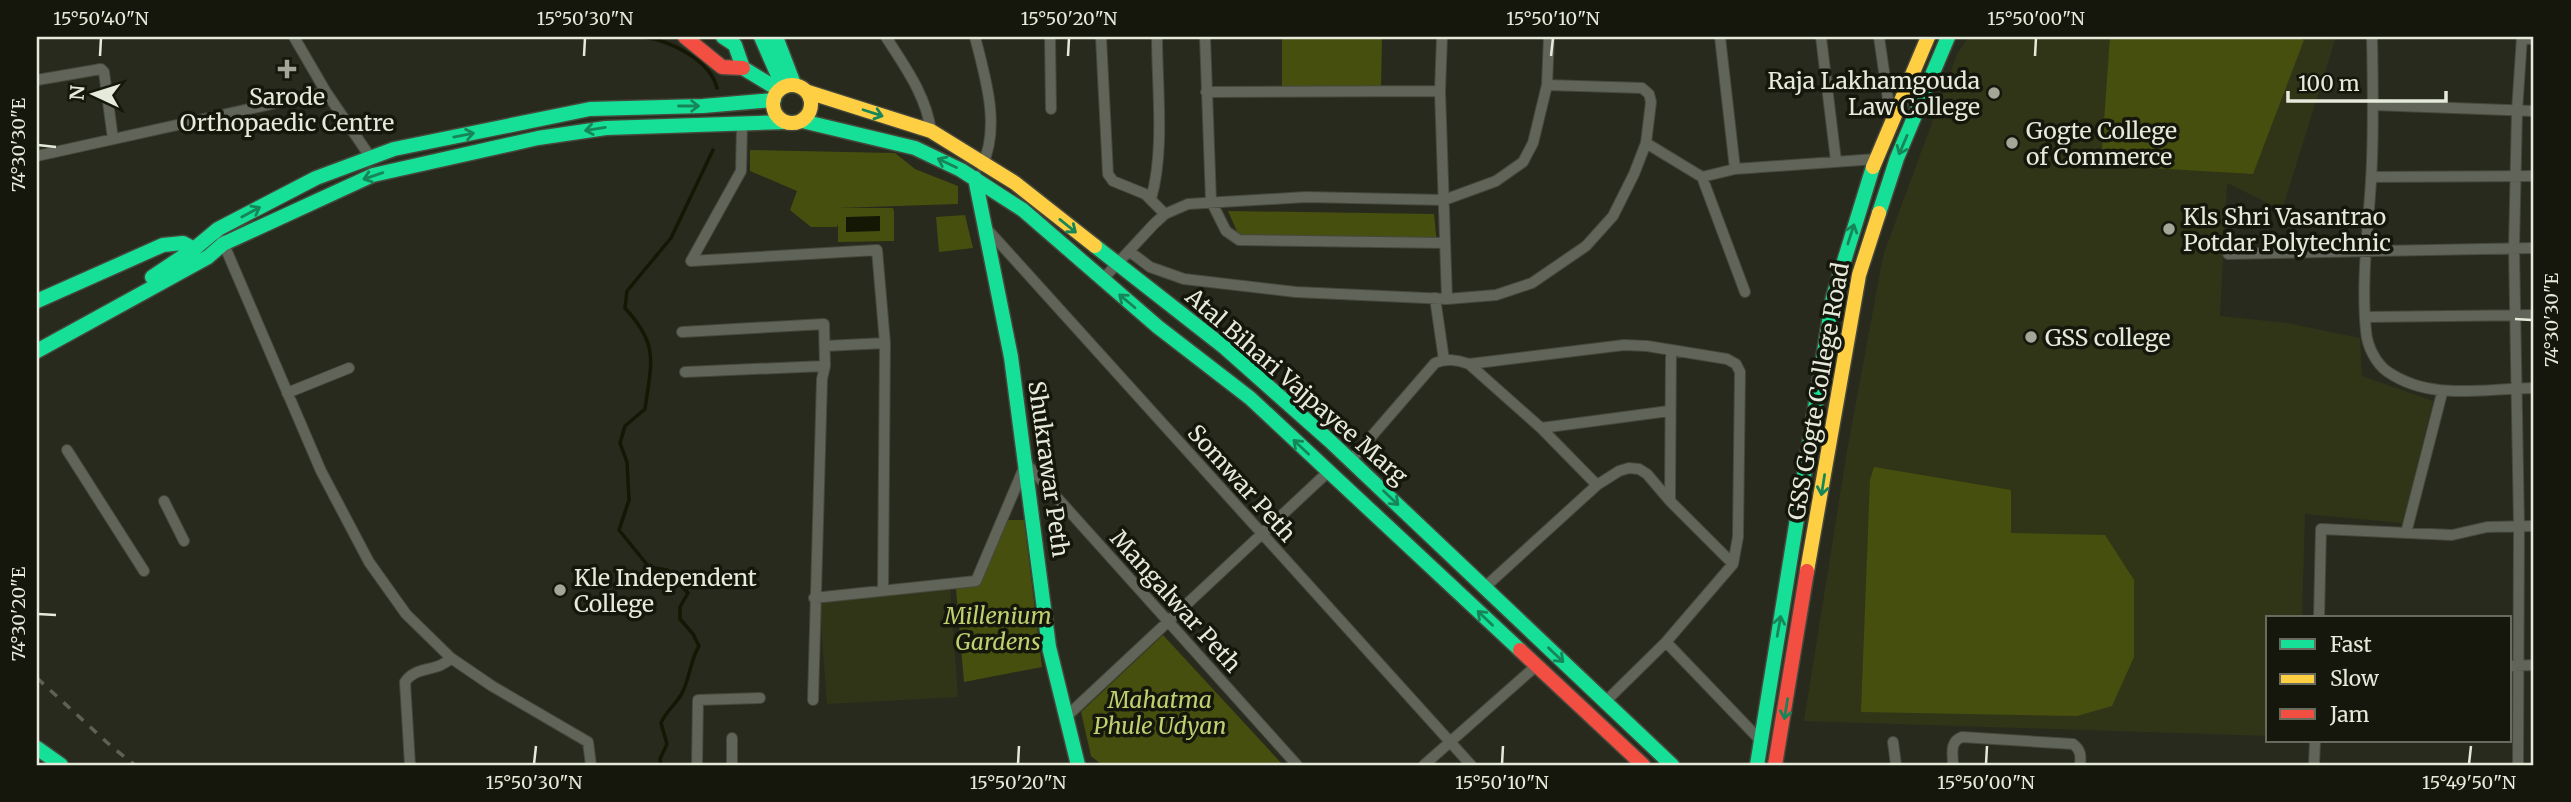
<svg xmlns="http://www.w3.org/2000/svg" width="2571" height="802" font-family="Merriweather,serif">
<style>
.built{fill:#313517}
.green{fill:#474f0f}
.water{fill:#141704}
.lines{fill:none;stroke-linecap:round;stroke-linejoin:round}
.stream{stroke:#141704;stroke-width:3.5}
.street-casing{stroke:#46483c;stroke-width:12}
.fast-casing{stroke:#46483c;stroke-width:17}
.slow-casing{stroke:#46483c;stroke-width:17}
.jam-casing{stroke:#46483c;stroke-width:17}
.street{stroke:#616458;stroke-width:10}
.fast{stroke:#16e098;stroke-width:14}
.slow{stroke:#ffcf43;stroke-width:14}
.jam{stroke:#f24e42;stroke-width:14}
.rail{stroke:#5f6157;stroke-width:3.5;stroke-dasharray:9 9;stroke-linecap:butt}
.oneway{stroke:#168659}
.ticks{fill:none;stroke:#e6eada;stroke-width:2.5}
.poi-dot{fill:#a4a798;stroke:#15170c;stroke-width:2.5}
.labels{text-anchor:middle;dominant-baseline:central;stroke-width:7;stroke-linejoin:round;paint-order:stroke}
.poi-label{font-size:23px;fill:#e6eada;stroke:#15170c;text-anchor:start}
.street-label{font-size:23px;fill:#e6eada;stroke:#15170c}
.park-label{font-size:23px;font-style:italic;fill:#c0d06f;stroke:#15170c}
.neatline{fill:none;stroke:#e6eada;stroke-width:2.5}
.ticks-label{font-size:18px;text-anchor:middle;fill:#e6eada}
</style>
<rect width="100%" height="100%" fill="#282a1d"/>
<path class="built" d="M1968,37h368l-54,173 -55,-27 -7,133 67,7 73,15 2,38 71,25 -30,122 -98,-9 -3,104h-34v118l-464,-15 43,-270 36,-195 74,-202z
M950,586l8,111 -131,7 -8,-105z"/>
<path class="green" d="M1282,37h100l-1,51h-99z
M2110,37h187l7,3 -51,134 -152,-9z
M750,150l145,3 20,16 43,17v18l-121,4h56l1,4v29l-56,1v-18l-1,3h-26l-21,-17 7,-19 -47,-20z
M1228,211l206,3 3,30 -198,-8z
M965,215l8,33 -34,4 -3,-35z
M1874,467l137,23v43l94,2 29,45v77l-22,49 -35,10 -216,-4 9,-232z
M1006,520h18l18,147 -78,15 -8,-93 23,-4z
M1163,635l120,130h-181l-11,-9 -10,-44z"/>
<path class="water" d="M880,216v15l-34,1v-15z"/>
<g class="lines">
<path class="stream" d="M644,37c27,4 66,23 73,51
M661,765l-1,-6 7,-15 -6,-21c5,-12 14,-18 20,-28 9,-15 8,-32 18,-49l-6,-12 -13,-15v-12l8,-14 -21,-23 -18,-3 -30,-37 10,-30 -2,-38 -7,-19 5,-17 20,-17c6,-46 15,-63 -20,-101l2,-17 44,-53 42,-88"/>
<defs>
<path id="street" d="M294,37l32,55 45,66
M886,37c19,30 40,58 45,94
M975,37c10,40 26,89 7,129
M1050,37l1,72
M1101,37l7,137 5,7 32,13 20,20
M1205,37l6,164 15,30 13,9 206,3
M1442,37l-2,54 7,208
M1720,37l15,132
M1821,37l15,124
M1879,37l12,83
M2372,37c1,48 2,96 -1,144 -3,48 -10,103 -5,150 1,15 10,33 22,41 44,30 97,16 146,16
M2522,38l12,1
M37,80l64,-11 3,3 9,67
M1206,92l234,-1
M2373,105l161,6
M1646,143l56,34 43,115
M37,156l289,-64
M1702,177l33,-8 141,-10
M2371,177l163,-1
M1151,199c14,-49 6,-111 6,-162
M987,229l484,536
M222,240l99,231 48,91 37,52 45,44 41,28 96,56 3,23
M1129,251l21,16 34,12 112,13 151,7 49,-4 36,-12 54,-37 27,-30 21,-42 12,-31 5,-41 -2,-8 -7,-6 -95,-3
M2228,254l306,-6
M691,261l186,-11 8,93 -2,247
M691,261l50,-90 1,-46
M1102,280l52,-56 11,-10 23,-10 118,-7 138,3 52,-19 27,-19 10,-19 14,-58 2,-48
M1435,298l9,62
M2366,317l168,-2
M682,332l142,-8 1,42 -3,13 -9,321
M825,346l60,-3
M1469,364l155,-19 23,1 80,13 9,5 4,8 -2,165 -5,27 -67,78 -61,60
M685,372l140,-6
M287,393l62,-25
M1541,428l128,-17
M67,450l77,121
M1351,460l84,-97c12,-5 22,-3 34,1l72,64 56,57
M164,501l20,40
M1670,501l1,-151
M2406,533l36,-140
M1485,587l112,-102 22,-14 10,-3 10,1 8,5 23,27 63,63
M814,598l162,-17 50,-118 271,302
M2319,618l2,-89 131,6 35,-8 47,-1
M1666,642l96,100
M2510,666l24,-1
M1066,717l262,-245
M732,738v27
M1893,742l3,23
M410,765l-5,-83c11,-17 32,-9 46,-24
M697,765l1,-65 62,-2
M1424,765l112,-99
M1953,765c0,-11 -4,-23 9,-28l111,7c8,6 8,12 7,21
M2314,765l1,-24
M2518,765l1,-239 -5,-278 3,-137 5,-74"/>
<path id="fast" d="M723,37l12,8 8,23 36,22
M761,37l22,50
M776,37l18,47
M802,121l113,27 46,22 62,40 135,117 92,71 270,252
M975,178l36,179 38,290 29,118
M1879,213l18,-55 51,-121
M1095,246l129,101 106,94 342,324
M152,277l42,-28 24,-20 98,-51 78,-29 196,-40 113,-3 71,-6
M37,301l126,-56 20,-2 11,6
M37,351l171,-94 15,-13 150,-69 165,-37 68,-10 180,-6
M37,748l24,17
M1757,765l76,-468 40,-130"/>
<path id="slow" d="M773 104a19 19 0 1 1 38 0a19 19 0 1 1-38 0Z
M808,92l123,39 84,52 80,63
M1873,167l55,-130
M1807,571l52,-296 20,-62"/>
<path id="jam" d="M685,37l37,30 21,1
M1520,650l123,115
M1775,765l32,-194"/>
</defs>
<use href="#street" class="street-casing"/>
<use href="#fast" class="fast-casing"/>
<use href="#slow" class="slow-casing"/>
<use href="#jam" class="jam-casing"/>
<use href="#street" class="street"/>
<use href="#fast" class="fast"/>
<use href="#slow" class="slow"/>
<use href="#jam" class="jam"/>
<path class="rail" d="M37,678l75,69 23,18"/>
</g>
<defs><path id="oneway-shaft" d="M-6 0H5M1.5-3L5.5 0L1.5 3" fill="none" stroke-width="1.6" stroke-linecap="round" stroke-linejoin="round" transform="scale(1.75)"/></defs>
<g class="oneway">
<use href="#oneway-shaft" transform="translate(689 106)"/>
<use href="#oneway-shaft" transform="translate(873 113) rotate(18)"/>
<use href="#oneway-shaft" transform="translate(595 129) rotate(171)"/>
<use href="#oneway-shaft" transform="translate(464 135) rotate(-11)"/>
<use href="#oneway-shaft" transform="translate(1903 145) rotate(113)"/>
<use href="#oneway-shaft" transform="translate(947 163) rotate(-154)"/>
<use href="#oneway-shaft" transform="translate(373 176) rotate(161)"/>
<use href="#oneway-shaft" transform="translate(251 212) rotate(-28)"/>
<use href="#oneway-shaft" transform="translate(1068 226) rotate(39)"/>
<use href="#oneway-shaft" transform="translate(1851 234) rotate(-72)"/>
<use href="#oneway-shaft" transform="translate(1127 301) rotate(-140)"/>
<use href="#oneway-shaft" transform="translate(1301 447) rotate(-137)"/>
<use href="#oneway-shaft" transform="translate(1823 485) rotate(99)"/>
<use href="#oneway-shaft" transform="translate(1391 498) rotate(44)"/>
<use href="#oneway-shaft" transform="translate(1485 618) rotate(-136)"/>
<use href="#oneway-shaft" transform="translate(1779 626) rotate(-80)"/>
<use href="#oneway-shaft" transform="translate(1556 655) rotate(44)"/>
<use href="#oneway-shaft" transform="translate(1786 709) rotate(99)"/>
</g>
<path class="ticks" d="M100,56l1,-18M584,56l1,-18M1068,56l1,-18M1551,56l2,-18M2035,56l1,-18M38,145l18,2M2515,319l17,1M38,614l18,1M534,764l2,-18M1018,764l1,-18M1502,764l1,-18M1986,764l1,-18M2469,764l2,-18"/>
<g class="poi-dot">
<path d="M283.5 58.5h7v7h7v7h-7v7h-7v-7h-7v-7h7z"/>
<circle cx="1994" cy="93" r="7"/>
<circle cx="2012" cy="143" r="7"/>
<circle cx="2169" cy="229" r="7"/>
<circle cx="2031" cy="337" r="7"/>
<circle cx="560" cy="590" r="7"/>
</g>
<g class="labels">
<g class="poi-label">
<text x="1980" y="80" text-anchor="end">Raja Lakhamgouda<tspan x="1980" dy="26">Law College</tspan></text>
<text x="287" y="96" text-anchor="middle">Sarode<tspan x="287" dy="26">Orthopaedic Centre</tspan></text>
<text x="2026" y="130">Gogte College<tspan x="2026" dy="26">of Commerce</tspan></text>
<text x="2183" y="216">Kls Shri Vasantrao<tspan x="2183" dy="26">Potdar Polytechnic</tspan></text>
<text x="2045" y="337">GSS college</text>
<text x="574" y="577">Kle Independent<tspan x="574" dy="26">College</tspan></text>
</g>
<g class="street-label">
<text transform="translate(1297 386) rotate(41)">Atal Bihari Vajpayee Marg</text>
<text transform="translate(1818 391) rotate(-80)">GSS Gogte College Road</text>
<text transform="translate(1049 469) rotate(82)">Shukrawar Peth</text>
<text transform="translate(1242 483) rotate(48)">Somwar Peth</text>
<text transform="translate(1176 601) rotate(48)">Mangalwar Peth</text>
</g>
<g class="park-label">
<text x="998" y="615">Millenium<tspan x="998" dy="26">Gardens</tspan></text>
<text x="1160" y="699">Mahatma<tspan x="1160" dy="26">Phule Udyan</tspan></text>
</g>
</g>
<rect width="2571" height="802" fill="none" stroke="#15170c" stroke-width="77"/>
<rect x="2266" y="616" width="245" height="126" fill="#15170c" stroke="#696b5e" stroke-width="2"/>
<rect x="2280" y="639" width="35" height="10" fill="#16e098" stroke="#696b5e" stroke-width="2"/>
<text x="2330" y="652" font-size="21" fill="#e6eada">Fast</text>
<rect x="2280" y="674" width="35" height="10" fill="#ffcf43" stroke="#696b5e" stroke-width="2"/>
<text x="2330" y="686" font-size="21" fill="#e6eada">Slow</text>
<rect x="2280" y="709" width="35" height="10" fill="#f24e42" stroke="#696b5e" stroke-width="2"/>
<text x="2330" y="722" font-size="21" fill="#e6eada">Jam</text>
<g transform="translate(94 94) rotate(274)" stroke="#15170c" stroke-width="5" paint-order="stroke">
<path d="M0-5L12 26L0 18L-12 26Z" fill="#e6eada"/>
<text y="-10" font-size="19" font-weight="bold" text-anchor="middle" fill="#e6eada">N</text>
</g>
<path d="M2288 91v10h158v-10" fill="none" stroke="#e6eada" stroke-width="3.5"/>
<text x="2298" y="91" font-size="21" fill="#e6eada" stroke="#15170c" stroke-width="5" paint-order="stroke">100 m</text>
<rect x="38" y="38" width="2494" height="726" class="neatline"/>
<g class="ticks-label">
<text x="101" y="25">15°50'40"N</text>
<text x="585" y="25">15°50'30"N</text>
<text x="1069" y="25">15°50'20"N</text>
<text x="1553" y="25">15°50'10"N</text>
<text x="2036" y="25">15°50'00"N</text>
<text transform="translate(19 145) rotate(-90)" y="6">74°30'30"E</text>
<text transform="translate(2552 320) rotate(-90)" y="6">74°30'30"E</text>
<text transform="translate(19 614) rotate(-90)" y="6">74°30'20"E</text>
<text x="534" y="789">15°50'30"N</text>
<text x="1018" y="789">15°50'20"N</text>
<text x="1502" y="789">15°50'10"N</text>
<text x="1986" y="789">15°50'00"N</text>
<text x="2469" y="789">15°49'50"N</text>
</g>
</svg>
